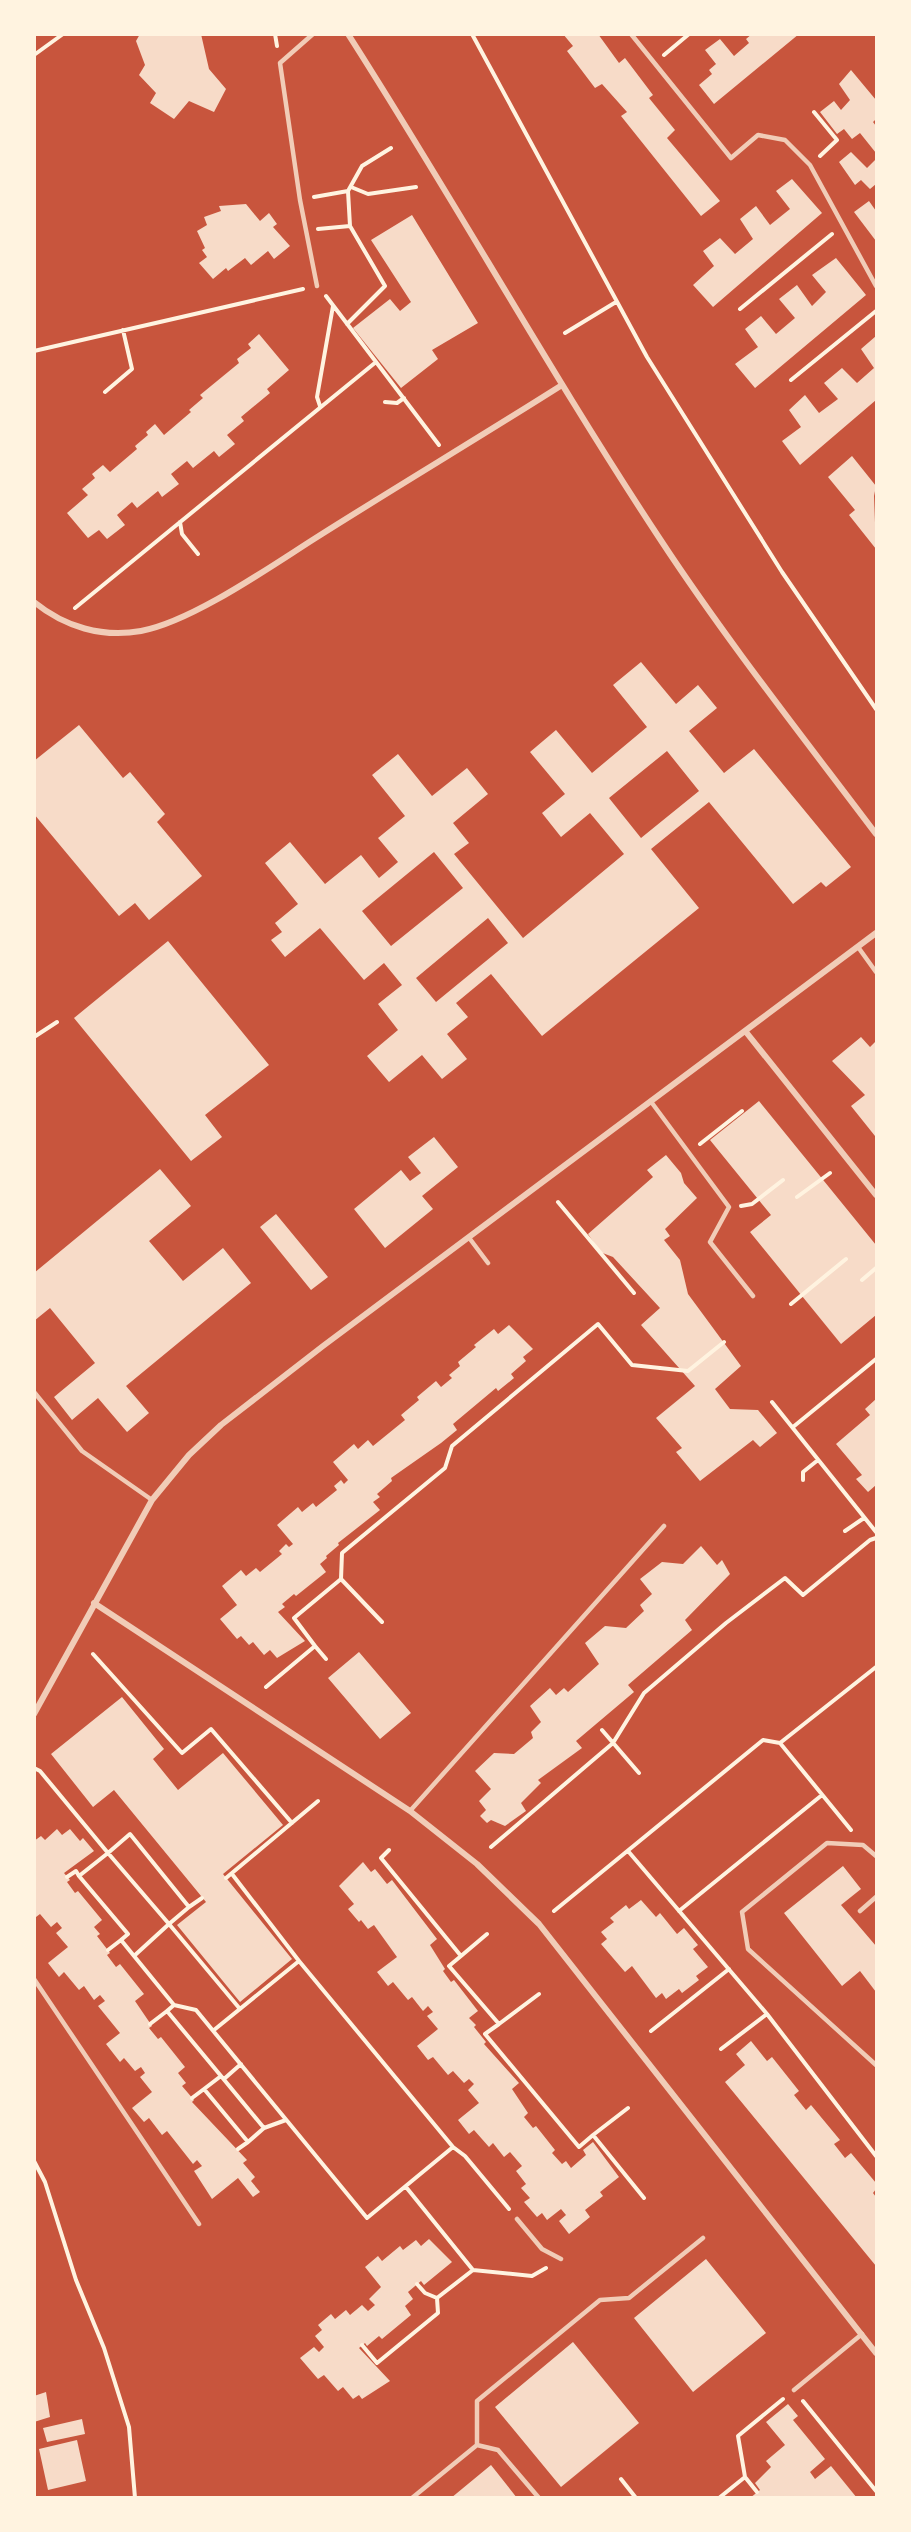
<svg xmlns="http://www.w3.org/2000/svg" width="911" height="2532" font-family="'Titillium Web',sans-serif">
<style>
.building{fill:#f7dbc8;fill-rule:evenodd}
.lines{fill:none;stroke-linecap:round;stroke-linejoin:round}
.path{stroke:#fff3e0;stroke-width:4}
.service{stroke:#f1ccb7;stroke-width:4.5}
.minor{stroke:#f1ccb7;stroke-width:6}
</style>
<rect width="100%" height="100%" fill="#c8553d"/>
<path class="building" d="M140,34h61l8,35 17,20 -12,23 -25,-11 -15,18 -24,-16 6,-10 -17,-18 6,-10 -9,-24z
M563,34h35l21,29 6,-5 28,37 -4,3 26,32 -8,8 53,63 -19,15 -80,-100 6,-4 -25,-28 -7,4 -28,-37 6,-5z
M752,34h47l-85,70 -15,-19 13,-11 -3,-4 7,-6 -11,-14 15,-11 14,17 15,-13 -3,-4z
M851,70l25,30v19l-3,3 3,4v27l-16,-20 -8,6 -8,-10 -7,5 -17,-22 14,-11 7,9 9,-10 -11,-16z
M851,152l16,16 9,-9v25l-6,5 -9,-9 -6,5 -16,-23z
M792,179l30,34 -109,94 -20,-22 21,-19 -11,-15 17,-13 15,16 18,-15 -13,-20 16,-13 14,19 20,-16 -14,-18z
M869,201l7,10v30l-22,-29z
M246,204l14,17 9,-8 8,11 -4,3 17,19 -16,13 -6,-8 -17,14 -6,-7 -17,13 -2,-3 -13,11 -14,-16 8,-6 -5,-7 3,-2 -8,-17 10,-6 -3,-8 17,-6 -2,-5z
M412,215l66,108 -46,27 6,9 -37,29 -48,-60 37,-29 10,12 11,-9 -40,-62z
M836,258l30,37 -111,93 -20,-24 23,-17 -13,-18 16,-13 15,18 19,-16 -16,-19 18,-14 15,21 14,-14 -14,-17z
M259,334l30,36 -22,19 3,4 -29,24 3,4 -17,14 8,9 -16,13 -5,-6 -21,17 -6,-7 -16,13 8,10 -17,13 -4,-6 -21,17 -5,-6 -15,13 8,10 -18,14 -8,-9 -11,8 -21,-25 21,-18 -6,-6 13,-11 -3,-4 11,-9 7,7 27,-23 -2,-3 13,-11 -2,-3 9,-8 9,11 27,-23 -2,-2 14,-12 -3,-3 39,-32 -2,-4 14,-11 -3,-4z
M876,336v64l-76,65 -18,-24 19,-14 -12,-17 16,-15 14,18 19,-14 -14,-16 18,-15 15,15 17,-15 -13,-19z
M852,456l24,30 -2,10 2,53 -27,-34 6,-5 -27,-33z
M641,662l35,42 22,-19 19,23 -28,23 35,42 30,-24 97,118 -25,20 -5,-5 -28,22 -84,-102 -58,47 48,59 -157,128 -51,-62 -35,29 12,14 -21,17 20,25 -25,20 -20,-24 -33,27 -22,-26 31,-26 -20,-26 24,-19 -18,-22 -20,17 -44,-52 -35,29 -14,-17 11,-8 -7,-9 23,-19 -33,-41 25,-21 35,42 36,-29 18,23 19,-16 -20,-24 27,-22 -33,-41 26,-21 34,42 35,-28 21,26 -35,29 16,20 -15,11 69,84 101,-84 -34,-41 -29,24 -19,-24 23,-19 -35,-42 26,-22 36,43 55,-46 -34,-42zM667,751l32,40 -58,47 -32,-40zM434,852l29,36 -72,58 -29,-35zM488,918l20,25 -72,59 -20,-24z
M79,725l44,53 7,-6 35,42 -8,8 45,54 -53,44 -14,-17 -16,13 -85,-102v-53z
M168,941l101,124 -64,50 17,22 -31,24 -117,-143z
M861,1037l9,10 6,-6 -1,95 -24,-30 14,-11 -33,-34z
M759,1101l117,144v70l-35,29 -91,-112 21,-17 -61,-75z
M434,1137l24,30 -36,29 11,13 -48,39 -31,-39 47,-39 9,11 11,-8 -13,-16z
M666,1155l15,18 3,10 13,15 -32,31 5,7 -6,4 16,20 8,34 53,72 -26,23 15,20 28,1 19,23 -17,14 -7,-7 -53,41 -24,-29 6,-4 -26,-30 39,-32 -54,-61 19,-17 -47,-51 -13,-5 -12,-18 65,-57 -6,-7z
M160,1169l31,37 -42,35 34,40 40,-33 28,35 -125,103 23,27 -22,19 -29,-34 -26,22 -18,-23 41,-34 -45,-55 -16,13v-48z
M276,1214l52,63 -17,13 -51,-63z
M509,1325l24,24 -10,8 3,4 -15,13 3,4 -16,13 -2,-3 -43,36 4,6 -16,13 -50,35 1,3 -15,13 3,3 -7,5 7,8 -42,33 1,2 -13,11 1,2 -7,6 6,8 -30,24 -2,-2 -12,10 3,3 -7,5 27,29 -28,17 -7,-8 -6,5 -11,-13 -4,3 -8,-9 -4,3 -17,-20 17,-14 -15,-19 19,-16 5,6 10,-8 4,4 22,-18 -3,-3 7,-7 3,3 4,-3 -16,-19 21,-18 4,5 11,-9 3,4 21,-17 -3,-4 7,-6 3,4 4,-4 -15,-18 21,-18 4,5 10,-9 5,6 32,-26 -4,-5 18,-15 -2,-3 19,-16 5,6 11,-9 -3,-3 11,-9 -2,-4 18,-15 -2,-2 20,-16 4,5z
M876,1399v86l-8,7 -12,-13 6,-4 -26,-31 34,-29 -5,-6z
M701,1546l16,19 5,-5 8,14 -45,46 7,10 -64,55 6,7 -58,49 6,7 -44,32 3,3 -20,20 5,8 -21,15 -14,-6 -4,3 -7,-7 6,-6 -7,-9 12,-12 -16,-18 19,-18 20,1 19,-16 -2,-6 10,-10 -11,-16 20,-18 6,7 8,-7 4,4 31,-28 -14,-21 20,-17 21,2 18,-17 -4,-6 12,-11 -12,-15 22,-17 21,2z
M359,1652l52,61 -31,26 -52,-61z
M122,1697l42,52 -11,10 25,31 45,-37 60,72 -60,49 69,85 -52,43 -63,-77 29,-23 -92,-112 -21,17 -42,-53z
M57,1829l5,6 8,-6 10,12 3,-3 11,13 -30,22 6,7 -3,2 8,11 3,-2 24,29 -8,7 6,7 -3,2 13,17 -3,2 9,12 4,-3 24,30 -9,7 17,25 -3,2 9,11 3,-2 24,30 -7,6 8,10 -4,3 12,14 -2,2 55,58 -4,3 12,14 -4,4 9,11 -7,5 -15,-19 -26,21 -18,-28 8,-5 -5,-6 -4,4 -26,-33 -5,4 -13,-17 -5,4 -12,-14 20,-16 -12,-15 5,-4 -4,-6 -6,4 -11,-13 -4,4 -14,-18 14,-11 -22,-27 7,-5 -5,-6 -6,5 -10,-14 -5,4 -15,-18 -5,5 -11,-14 20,-16 -12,-14 6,-5 -5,-6 -6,5 -11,-13 -4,3 -2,-2v-74l7,-5 4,4z
M363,1862l8,10 4,-3 12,15 5,-4 45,59 -7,6 15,24 -2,2 8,11 3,-2 24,31 -9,7 7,7 -2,2 12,15 -2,2 35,39 -7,6 16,24 -4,4 9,11 3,-2 19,24 -3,3 10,11 4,-3 5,7 15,-13 -3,-5 10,-8 26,35 -19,15 3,4 -18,14 5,7 -21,17 -10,-13 7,-6 -5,-6 -14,11 -5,-7 -5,4 -13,-15 6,-4 -9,-10 5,-4 -10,-13 6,-5 -12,-14 -6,5 -11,-14 -4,4 -15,-17 -5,4 -11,-14 21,-17 -11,-13 6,-6 -5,-5 -5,4 -11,-12 -5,4 -15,-18 -5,3 -11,-14 21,-17 -11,-13 6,-4 -5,-6 -5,5 -11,-14 -4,3 -15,-18 -5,4 -11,-14 20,-15 -23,-32 -6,4 -7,-9 -2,2 -11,-13 6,-5 -15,-18z
M843,1866l18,23 -20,16 35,41v46l-16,-21 -18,15 -58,-73z
M641,1900l15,17 4,-4 17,21 7,-6 14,17 -5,4 15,18 -12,9 3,4 -17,13 -3,-4 -13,10 -4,-6 -6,5 -24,-32 -7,6 -24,-28 6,-5 -6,-7 13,-10 -4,-4 16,-13 3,4z
M751,2041l16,20 5,-4 27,34 -5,4 12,15 5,-5 29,35 -6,4 11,14 6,-5 25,30v6l-3,4 3,4v69l-151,-184 20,-17 -9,-11z
M429,2239l23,23 -28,23 -3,-4 -13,11 5,7 -8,7 6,9 -29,24 -3,-3 -12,10 -2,-3 -6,5 31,33 -28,18 -3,-4 -6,4 -10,-12 -5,4 -14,-16 -6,4 -18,-21 14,-11 5,5 5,-5 -9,-11 7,-6 -4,-5 13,-11 4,5 11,-9 4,5 12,-10 6,6 7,-6 -6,-6 12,-12 -16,-20 13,-11 4,5 18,-15 3,4 13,-10 5,6z
M706,2259l60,74 -73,59 -59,-74z
M573,2342l66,81 -78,64 -66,-80z
M46,2392l4,25 -16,5v-26z
M788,2404l10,12 -5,4 32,39 -15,13 5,7 16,-13 26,32h-107l10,-8 -5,-7 16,-16 -5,-6 19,-16 -19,-23z
M82,2419l3,15 -38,8 -4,-14z
M77,2440l9,41 -38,9 -9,-41z
M491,2465l26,33h-66z"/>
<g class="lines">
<path class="path" d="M275,34l2,12
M472,34l175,323 135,215 94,137
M34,55l29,-21
M664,55l25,-21
M814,112l23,28 -17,16
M351,187l17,7 48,-7
M314,197l34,-6 14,-25 29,-18
M318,229l32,-3
M326,296l113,149
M740,309l92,-75
M347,324l38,-38 -35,-60 -2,-35
M565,333l51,-31
M34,351l269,-62
M791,380l85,-69
M105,392l27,-23 -9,-39
M385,402l12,1 7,-5
M320,406l-3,-9 16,-91
M180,522l2,12 16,20
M75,608l301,-246
M34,1037l23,-15
M700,1144l42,-33
M797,1197l33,-24
M558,1202l76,91
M741,1206l11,-2 31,-24
M862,1280l14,-12
M791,1304l55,-45
M772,1402l104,130
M793,1427l83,-68
M803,1480v-8l15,-12
M845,1531l19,-13
M341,1579l41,43
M315,1646l11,13
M93,1654l89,99 29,-24 81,94
M266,1687l49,-41 -21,-28 47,-39 1,-26 103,-85 7,-22 146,-122 34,41 56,6 36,-29
M602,1730l37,43
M780,1743l71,87
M34,1768l6,3 68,82 22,-19 59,73 -20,17 71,85
M491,1847l122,-104 31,-50 82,-70 59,-45 18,17 67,-55 6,-2
M389,1850l-8,8 80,98 -12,10 50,58 -14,10 94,113 14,-12 51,63
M628,1851l139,163 109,142
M67,1877l9,-6 3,5
M226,1878l92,-77
M189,1907l13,-9
M554,1911l209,-171 17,3 96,-76
M679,1911l143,-116
M108,1950l13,-10
M134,1956l35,-32 -61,-71 -29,23 49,58 -7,6 53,65 -7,6 54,65 -17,13 44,53 16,-14 22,-8
M461,1956l26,-22
M174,2005l22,5 171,208 86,-71 -154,-186
M150,2024l17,-13
M499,2024l40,-30
M214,2030l85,-69 -67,-87
M651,2031l78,-62
M721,2049l46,-35
M221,2076l43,52
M224,2079l17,-15
M192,2098l12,-9
M593,2135l35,-27
M453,2147l12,9 44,53
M238,2149l10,-7
M34,2161l11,21 31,98 28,68 25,79 6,71
M406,2187l67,83 59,6 14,-8
M417,2284l8,9 12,5
M362,2345l15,18 61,-50 -1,-15 36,-28
M803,2401l73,90
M621,2479l15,19
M757,2492l-12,-15 -7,-41 45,-37
M719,2498l26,-21"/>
<path class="service" d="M313,34l-33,29 20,137 17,86
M631,34l100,124 27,-23 27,5 25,25 66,121
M858,947l18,25
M652,1103l77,104 -19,35 43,54
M470,1239l18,24
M34,1392l48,59 70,49
M410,1811l254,-285
M876,1856l-13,-11 -36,-2 -85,69 6,37 128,116
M860,1911l16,-14
M34,1979l165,245
M517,2219l25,30 19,10
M794,2390l68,-56
M477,2445l21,5 41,48
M412,2498l65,-53v-44l123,-101 29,-2 74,-60"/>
<path class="minor" d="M348,34c107,167 203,340 312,505 67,102 143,198 216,295
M34,602c31,25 68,36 107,29 50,-9 129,-64 173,-92 82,-52 166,-102 248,-154
M746,1032l130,163
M94,1603l316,208 67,53 62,60 337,429
M34,1714l118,-214 37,-45 32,-30 102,-79 553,-413"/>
</g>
<rect width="911" height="2532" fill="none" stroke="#fff3e0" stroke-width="72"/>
</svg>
